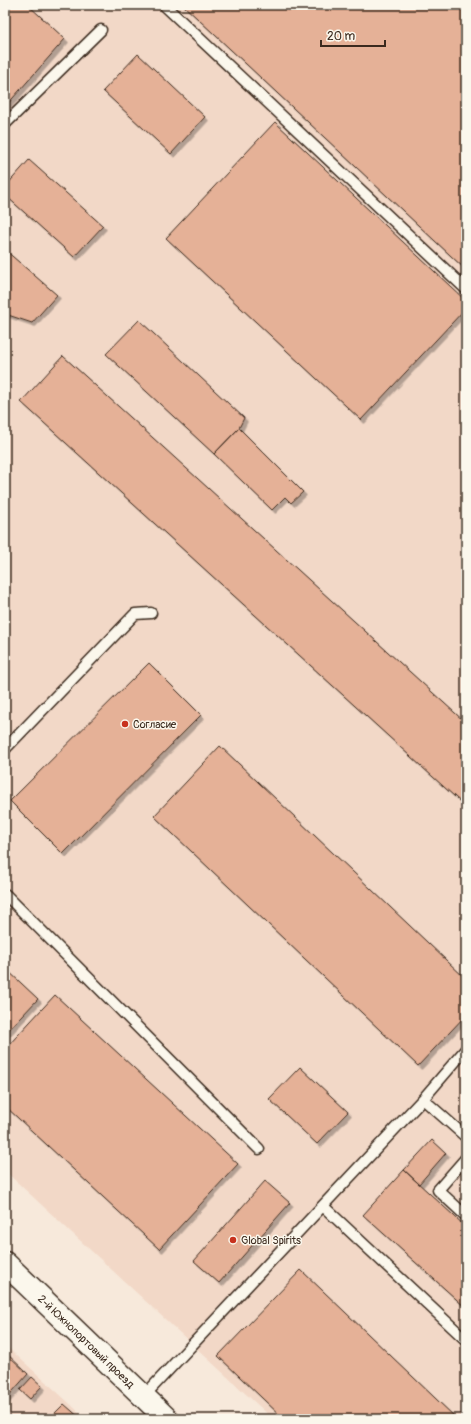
<svg xmlns="http://www.w3.org/2000/svg" width="471" height="1424" font-family="Pangolin,sans-serif">
<style>
.built{fill:#f2d8c7}
.building{fill:#e5b197;stroke:#3b2a1e;filter:url(#shadow)}
.lines{fill:none;stroke-linecap:round;stroke-linejoin:round}
.lane-casing{stroke:#3b2a1e;stroke-width:13}
.secondary-casing{stroke:#3b2a1e;stroke-width:25}
.lane{stroke:#fbf7ec;stroke-width:10}
.secondary{stroke:#fbf7ec;stroke-width:22}
.poi-dot{fill:#c8321e;stroke:#fbf7ec;stroke-width:1.5}
.labels{text-anchor:middle;dominant-baseline:central;stroke-width:3;stroke-linejoin:round;paint-order:stroke}
.poi-label{font-size:11px;fill:#3b2a1e;stroke:#fbf7ec;text-anchor:start}
.street-label{font-size:11px;fill:#3b2a1e;stroke:#fbf7ec}
</style>
<defs>
<filter id="shadow"><feDropShadow dx="3.5" dy="3.5" stdDeviation="0" flood-color="#0004"/></filter>
</defs>
<rect width="100%" height="100%" fill="#f7e9db"/>
<filter id="ink" filterUnits="userSpaceOnUse"><feTurbulence type="fractalNoise" baseFrequency=".025" numOctaves="2"/><feDisplacementMap in="SourceGraphic" scale="8" xChannelSelector="R" yChannelSelector="G"/><feConvolveMatrix kernelMatrix="1 2 1 2 8 2 1 2 1" color-interpolation-filters="sRGB"/></filter>
<g filter="url(#ink)">
<path class="built" d="M5,5h461v1414h-193l-268,-248z
M5,1345l62,56 19,18h-81z"/>
<path class="building" d="M5,5h23l37,34 -60,68z
M183,5h283v265z
M138,54l67,63 -34,37 -68,-63z
M275,122l191,179v7l-105,112 -195,-182z
M29,160l74,66 -29,31 -69,-62v-8z
M5,250l52,45 -25,28 -27,-9z
M139,320l105,98 -5,10 -25,26 -108,-100z
M63,356l403,367v84l-445,-405z
M239,428l64,64 -12,11 -6,-6 -13,13 -58,-56z
M149,663l52,52 -138,139 -53,-53z
M220,746l246,233v36l-48,51 -264,-250z
M5,968l33,31 -33,35z
M55,995l183,169 -79,85 -154,-143v-57z
M300,1067l48,45 -31,32 -48,-45z
M432,1140l14,13 -27,31 -15,-14z
M404,1170l62,57v81l-103,-93z
M265,1181l25,22 -71,80 -25,-22z
M301,1270l156,149h-173l-66,-63z
M5,1352l23,22 -23,26z
M32,1377l10,9 -12,13 -10,-9z
M64,1404l17,15h-32z"/>
<g class="lines">
<defs>
<path id="lane" d="M164,5l302,284
M5,124l96,-94
M5,749l130,-135 16,-1
M5,894l254,255
M423,1099l43,38
M466,1158l-28,32 28,26
M323,1206l143,134
M144,1396l279,-297 43,-50"/>
<g id="secondary">
<path id="s1" d="M5,1263l162,156"/>
</g>
</defs>
<use href="#lane" class="lane-casing"/>
<use href="#secondary" class="secondary-casing"/>
<use href="#lane" class="lane"/>
<use href="#secondary" class="secondary"/>
</g>
</g>
<g class="poi-dot">
<circle cx="125" cy="724" r="4"/>
<circle cx="233" cy="1240" r="4"/>
</g>
<g class="labels">
<g class="poi-label">
<text x="133" y="724">Согласие</text>
<text x="241" y="1240">Global Spirits</text>
</g>
<g class="street-label">
<text stroke="none"><textPath href="#s1" startOffset="113">2-й Южнопортовый проезд</textPath></text>
</g>
</g>
<rect width="471" height="1424" fill="none" stroke="#fbf7ec" stroke-width="20"/>
<rect x="10" y="10" width="451" height="1404" fill="none" stroke="#3b2a1e" stroke-width="1.5" filter="url(#ink)"/>
<path d="M321 40v6h64v-6" fill="none" stroke="#3b2a1e" stroke-width="2"/>
<text x="327" y="40" font-size="12" fill="#3b2a1e" stroke="#fbf7ec" stroke-width="3" paint-order="stroke">20 m</text>
</svg>
